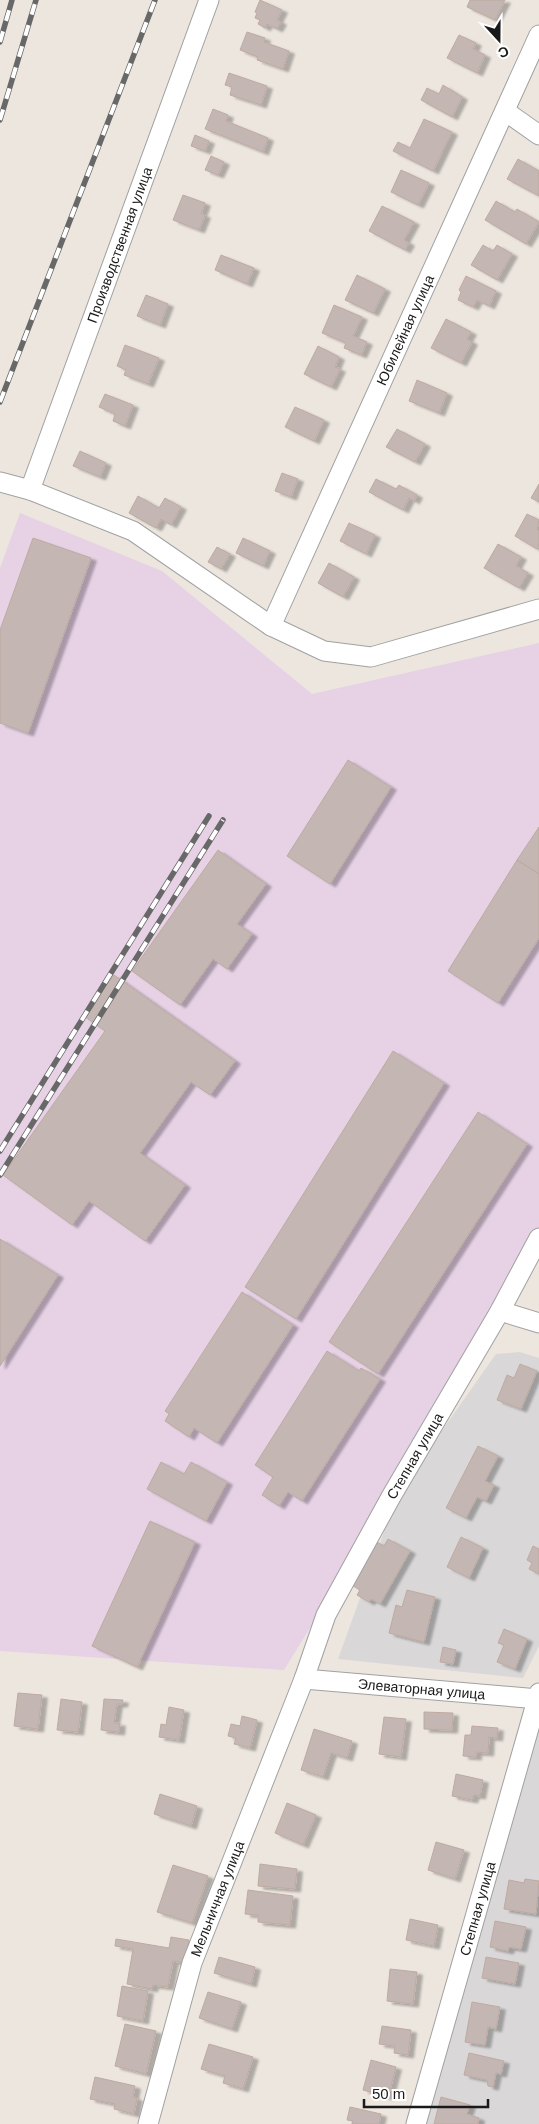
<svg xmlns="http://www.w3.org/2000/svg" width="539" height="2124" font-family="Helvetica,sans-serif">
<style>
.residential{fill:#d9d7d7}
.industrial{fill:#e6d1e5}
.building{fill:#c4b7b3;stroke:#beaaa1;filter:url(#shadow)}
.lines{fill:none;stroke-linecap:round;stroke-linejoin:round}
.minor-casing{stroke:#a1a1a1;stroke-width:21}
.minor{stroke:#fff;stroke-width:19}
.rail-casing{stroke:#686868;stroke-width:5.5}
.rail{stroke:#fff;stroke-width:4;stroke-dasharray:11;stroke-linecap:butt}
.labels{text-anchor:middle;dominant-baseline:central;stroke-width:4.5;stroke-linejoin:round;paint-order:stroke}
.street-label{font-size:14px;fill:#1a1a1a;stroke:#fff}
</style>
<defs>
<filter id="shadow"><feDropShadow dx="5.5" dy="3" stdDeviation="1" flood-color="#0004"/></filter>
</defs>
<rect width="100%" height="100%" fill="#ede6df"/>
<path class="residential" d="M520,1352l19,6v288l-16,32 -185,-19 60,-166 98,-139z
M539,1723v401h-116z"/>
<path class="industrial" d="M20,513l142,58 150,123 227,-51v603l-147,249 -108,175 -284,-19v-1083z"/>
<path class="building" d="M260,0l22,10 -5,10 4,2 -4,7 -10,-5 -2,4 -7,-4 2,-4 -5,-2 2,-5 -2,-1z
M470,0h35l-10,20 -28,-13z
M247,32l18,6 -1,4 25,9 -6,18 -26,-9 1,-3 -18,-7z
M459,35l17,8 -3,6 12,6 -8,18 -30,-15z
M229,73l38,13 -6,19 -31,-10 2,-8 -7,-2z
M443,85l19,12 -10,20 -31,-17 6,-12 12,6z
M213,109l15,6 -2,6 42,17 -5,14 -58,-23z
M424,119l28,13 -19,39 -40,-20 5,-9 12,6z
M195,135l14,6 -4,10 -14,-5z
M211,156l13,6 -6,13 -13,-5z
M518,159l21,12v25l-32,-17z
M401,170l28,13 -11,22 -27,-13z
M183,195l22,8 -4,11 4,1 -6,15 -26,-10z
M496,201l19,11 2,-3 22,13 -13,22 -41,-24z
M382,206l32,16 -10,18 5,3 -4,7 -36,-19z
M483,245l10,6 4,-6 15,9 -15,26 -26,-15z
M221,255l33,13 -7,16 -32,-14z
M357,275l28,14 -12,24 -28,-13z
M466,276l30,15 -7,15 -12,-6 -4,7 -15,-7 3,-8 -2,-2z
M146,295l22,9 -8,21 -23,-9z
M334,305l28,12 -9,19 14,6 -6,13 -17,-7 2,-5 -24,-10z
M446,319l25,13 -4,7 5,3 -11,21 -30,-15z
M125,345l34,13 -11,26 -24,-9 2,-5 -9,-4z
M318,346l21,11 -4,10 5,2 -9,18 -27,-13z
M417,380l30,13 -8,20 -30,-12z
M105,394l28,11 -8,21 -12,-5 2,-7 -16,-7z
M295,407l29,13 -10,21 -29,-14z
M397,429l28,15 -10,18 -29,-15z
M80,451l26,12 -6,14 -27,-11z
M282,473l16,6 -7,18 -16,-6z
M376,479l20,10 3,-4 18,10 -3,6 -5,-3 -6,12 -34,-18z
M539,484v18l-8,-4z
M138,496l21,12 6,-10 16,9 -10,18 -10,-6 -5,9 -27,-15z
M527,514l12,6 -2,9 2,2v13l-2,5 -22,-13z
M349,523l26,12 -9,19 -26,-13z
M33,538l58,20 -63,175 -28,-10v-93z
M243,538l27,13 -7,15 -27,-13z
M498,544l23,13 -5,9 12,7 -9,15 -35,-20z
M217,547l13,7 -9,15 -13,-7z
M329,563l25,14 -11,20 -25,-14z
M348,760l43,27 -61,97 -43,-28z
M539,827v47l-22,-14z
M218,850l48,34 -29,40 15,10 -25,35 -14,-10 -33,46 -48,-34z
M517,860l22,14v64l-41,65 -50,-32z
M114,975l121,86 -25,34 -19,-13 -51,71 45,32 -40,56 -56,-40 -17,24 -69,-50 102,-144 -21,-15z
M393,1051l51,32 -148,236 -51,-32z
M478,1112l49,32 -149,230 -49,-32z
M0,1239l58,36 -58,91z
M242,1292l51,33 -76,118 -23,-15 -5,9 -24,-16 4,-7 -4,-3z
M327,1351l32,20 2,-3 19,11 -78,122 -14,-9 -9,14 -17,-11 11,-18 -18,-12z
M520,1364l17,7 -16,38 -24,-9 10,-25 7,3z
M478,1446l20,10 -13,25 9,4 -8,16 -9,-4 -11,21 -20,-10z
M161,1462l23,12 7,-12 36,20 -21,39 -59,-32z
M150,1521l45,21 -58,125 -45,-21z
M461,1537l22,11 -14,30 -22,-11z
M388,1539l22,12 -30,53 -9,-5 -2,3 -12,-7 3,-5 -7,-4 24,-44 7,4z
M533,1546l6,3v25l-10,-5 3,-6 -5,-3z
M407,1590l28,7 -11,45 -35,-9 7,-28 6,2z
M504,1629l23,10 -12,30 -18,-7 7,-17 -6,-2z
M443,1647l13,3 -3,14 -13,-2z
M18,1693l24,2 -4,34 -24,-3z
M61,1699l21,3 -4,30 -21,-2z
M104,1699l19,1 -1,4h-5l-3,19h6l-1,9 -18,-2z
M169,1707l15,3 -5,30 -20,-3 2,-13 5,1z
M424,1712l29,1 -1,17 -28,-1z
M242,1716l15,4 -7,28 -16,-4 2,-6 -8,-2 3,-12 9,2z
M384,1717l22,2 -5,38 -22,-3z
M472,1726l26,2 -1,10 -8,-1 -1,16 -12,-1v5l-13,-1 2,-21h6z
M314,1729l38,12 -5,17 -16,-5 -8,24 -22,-7z
M456,1774l27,6 -3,16 -6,-1 -2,5 -20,-4z
M160,1794l37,12 -6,20 -37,-12z
M287,1803l29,12 -13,30 -28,-12z
M436,1842l28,8 -9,29 -27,-9z
M260,1864l37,5 -2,20 -37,-3z
M173,1865l35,11 -16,47 -35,-11z
M525,1879l14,2 -3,33 -32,-5 5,-29 15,3z
M248,1890l45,6 -3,29 -32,-3v-7l-13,-1z
M410,1919l28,6 -4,21 -28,-6z
M495,1921l31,6 -5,22 -12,-2 -1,4 -18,-4z
M171,1937l18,3 -4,23 -12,-2 -5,26 -15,-2 -1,4 -25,-5 6,-35 -18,-3 1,-7 53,9z
M219,1957l36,10 -4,17 -37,-11z
M486,1957l33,6 -4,21 -33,-6z
M390,1969l27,3 -4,32 -26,-3z
M122,1986l26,5 -5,30 -26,-5z
M208,1992l33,10 -9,27 -33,-11z
M472,2002l28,5 -4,22 -8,-2 -3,18 -20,-3z
M125,2024l31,7 -10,43 -31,-8z
M382,2026l29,4 -3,25 -14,-2 1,-7 -16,-2z
M209,2044l44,13 -10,32 -20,-6 2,-7 -24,-7z
M469,2053l35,8 -3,13 -5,-1 -3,14 -5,-1 -1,-6 -23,-5z
M371,2060l25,7 -8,30 -25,-7z
M95,2077l40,9 -2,11 4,1 -3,16 -20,-5 1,-5 -25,-5z
M441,2097l29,8 -3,9 12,4 -1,6h-44z
M350,2107l31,7 -2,10h-27l1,-3 -6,-1z"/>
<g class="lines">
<defs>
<g id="minor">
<path d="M505,111l34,24"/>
<path d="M0,482l30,8 103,41 138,95 53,25 47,6 168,-48"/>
<path id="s1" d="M30,490l179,-490"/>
<path id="s2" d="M271,626l268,-591"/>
<path d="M500,1311l39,12"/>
<path id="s3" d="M304,1679l235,20"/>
<path id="s4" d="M148,2124l44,-161 112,-284 22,-64 66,-120 108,-184 39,-73"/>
<path id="s5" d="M416,2124l123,-431"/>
</g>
</defs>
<use href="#minor" class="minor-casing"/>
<use href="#minor" class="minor"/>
<defs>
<path id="rail" d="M0,42l12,-42
M0,120l36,-120
M0,402l155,-402
M0,1151l209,-335
M0,1175l223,-355"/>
</defs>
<use href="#rail" class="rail-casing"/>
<use href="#rail" class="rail"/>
</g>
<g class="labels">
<g class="street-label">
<text stroke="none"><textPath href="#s1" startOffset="261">Производственная улица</textPath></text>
<text stroke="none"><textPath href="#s2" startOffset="325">Юбилейная улица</textPath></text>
<text stroke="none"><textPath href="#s4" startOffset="722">Степная улица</textPath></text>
<text stroke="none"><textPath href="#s3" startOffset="118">Элеваторная улица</textPath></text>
<text stroke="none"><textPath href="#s4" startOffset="236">Мельничная улица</textPath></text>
<text stroke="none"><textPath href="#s5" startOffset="224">Степная улица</textPath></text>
</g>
</g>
<g transform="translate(499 40) rotate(159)" stroke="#ffffff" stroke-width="4" paint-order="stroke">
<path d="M0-4L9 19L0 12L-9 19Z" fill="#1a1a1a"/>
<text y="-8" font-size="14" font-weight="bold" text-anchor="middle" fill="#1a1a1a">С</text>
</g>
<path d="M364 2099v8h124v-8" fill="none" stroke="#1a1a1a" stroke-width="2.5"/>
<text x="372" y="2099" font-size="15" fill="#1a1a1a" stroke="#ffffff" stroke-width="4" paint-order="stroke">50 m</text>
</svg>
